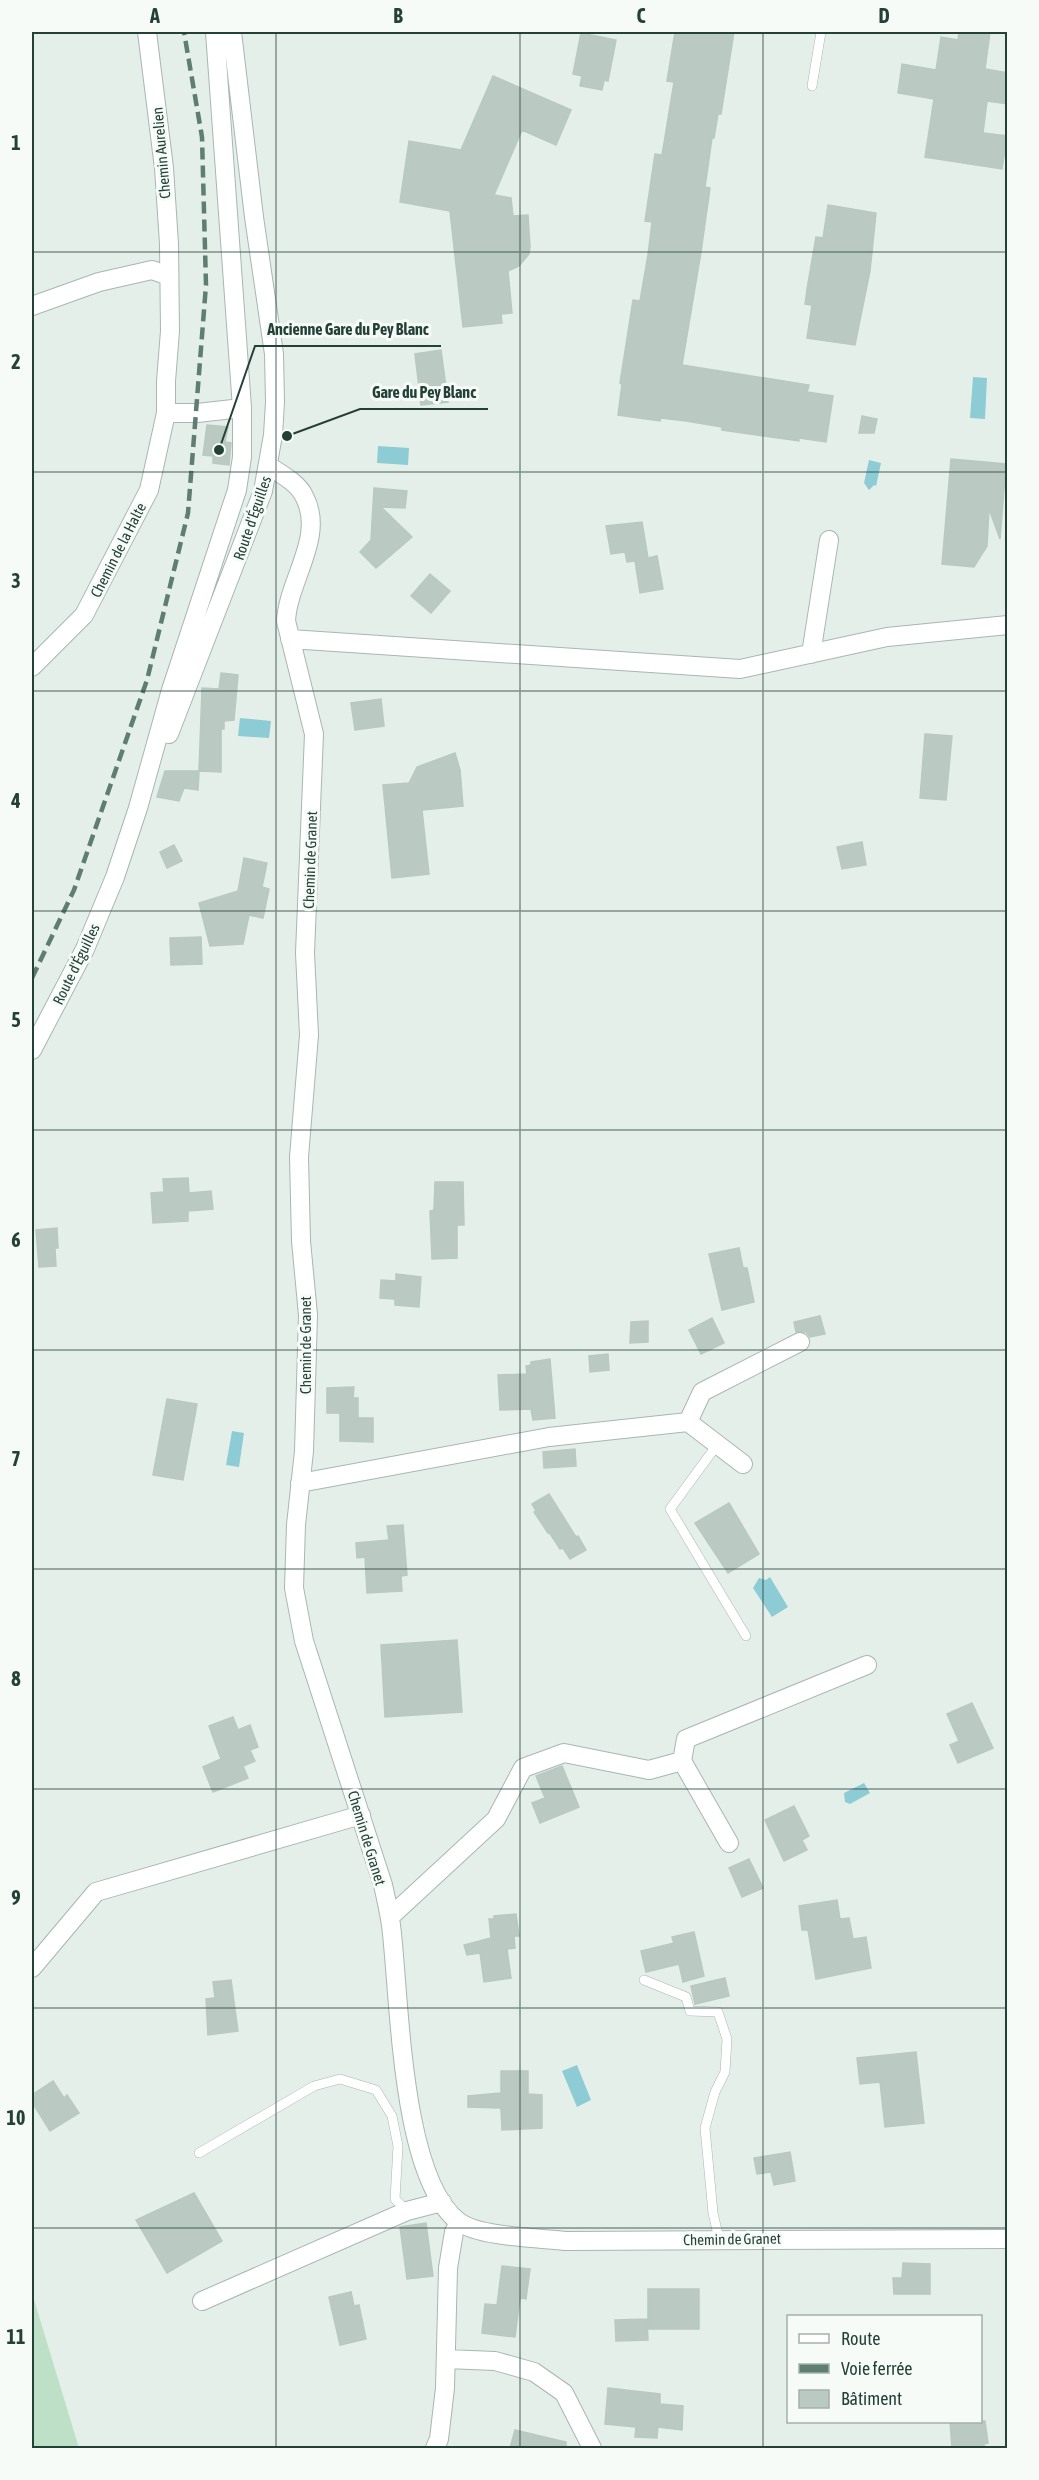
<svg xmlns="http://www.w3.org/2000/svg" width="1039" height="2480" font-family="'Asap Condensed',sans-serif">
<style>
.green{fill:#bee0c6}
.water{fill:#8dccd4}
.building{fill:#bacac3;stroke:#b7c9c1;stroke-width:1.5}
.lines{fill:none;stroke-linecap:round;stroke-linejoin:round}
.service-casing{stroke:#a7b7b1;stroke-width:10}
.minor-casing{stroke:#a7b7b1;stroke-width:20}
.tertiary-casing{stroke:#a7b7b1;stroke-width:20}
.service{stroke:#fff;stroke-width:9}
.minor{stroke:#fff;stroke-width:18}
.tertiary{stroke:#fff;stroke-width:18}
.rail{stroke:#5e7d73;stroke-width:4.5;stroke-dasharray:12 6;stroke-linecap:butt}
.grid{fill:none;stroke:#244138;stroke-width:1.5;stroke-opacity:0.55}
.labels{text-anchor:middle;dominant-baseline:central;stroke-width:6;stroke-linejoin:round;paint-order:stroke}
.street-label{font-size:15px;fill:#244138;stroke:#f6fbf8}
.leader{fill:none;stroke:#244138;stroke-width:2}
.callout-dot{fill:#244138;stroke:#f6fbf8;stroke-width:2}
.callout-label{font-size:16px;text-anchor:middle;font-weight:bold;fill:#244138;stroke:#f6fbf8;stroke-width:6;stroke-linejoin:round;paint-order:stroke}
.neatline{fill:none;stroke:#244138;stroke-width:2}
.grid-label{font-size:20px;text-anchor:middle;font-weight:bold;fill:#244138}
</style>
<rect width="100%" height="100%" fill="#e5efea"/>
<path class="green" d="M32,2293l47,155h-47z"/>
<path class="water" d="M973,377l14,1 -2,41 -15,-1z
M378,446l31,2 -1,17 -31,-2z
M869,460l12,3 -5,23 -2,-1 -5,5 -5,-7z
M240,718l31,3 -2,17 -31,-2z
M232,1431l12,2 -5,34 -13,-2z
M770,1577l18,30 -16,10 -19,-29 6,-10 7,2z
M864,1783l6,10 -20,11 -5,-2 -1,-9z
M577,2065l14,35 -14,7 -15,-36z"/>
<path class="building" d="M675,32h59l-13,82h-3l-4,24h-2l-7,49 5,1 -9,64 -19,113 127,20 -2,7 26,4 -7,46 -27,-4v3l-77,-11v-3l-36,-6 -25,-3 -1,3 -42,-6 4,-31 -2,-1 13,-83 7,1 8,-46 4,-33 -7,-1 10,-67 7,1 12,-73 -7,-1z
M959,32h31l-5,37 23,4v31l-21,-3 -4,32 24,3 -5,33 -77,-12 9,-58 -36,-6 4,-29 34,6 5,-33 17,3z
M581,33l35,7 -8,41 -4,-1 -2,10 -22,-4 2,-10 -9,-2z
M493,76l78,34 -15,35 -34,-15 -28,65 17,3 2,18 15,-1 2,32 -1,7 -10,12 -11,5 4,42 -11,1 1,9 -39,4 -13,-116 -50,-9 9,-61 52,9z
M828,205l48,8 -6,58 -15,74 -48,-7 5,-33 -7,-1 3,-21 8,-46 7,1z
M441,350l7,52 -27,3 -6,-51z
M862,416l15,3 -3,14h-15z
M207,425l21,2 -3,15 6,1 -2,22 -16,-2v-7l-10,-1z
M951,459l55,5 -6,75 -11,-30 -2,37 -13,21 -32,-3z
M374,488l33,3 -2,17 -24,-1 31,30 -36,31 -16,-16 11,-12z
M642,522l6,36 9,-2 6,33 -23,4 -5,-32 -8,1 -2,-10 -14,2 -5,-28z
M430,574l20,17 -19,22 -20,-17z
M221,673l17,2 -4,45 -10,1v8h-3v43l-22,-1 -1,19 -14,-2 -5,13 -22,-4 8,-26h34l3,-83 17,1z
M381,699l3,27 -29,4 -4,-27z
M925,734l27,2 -6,64 -26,-2z
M455,753l5,17 3,36 -41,4 7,64 -37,4 -9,-93 26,-2 8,-16z
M862,842l4,23 -24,4 -5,-22z
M174,845l8,16 -15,7 -7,-16z
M244,858l23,5 -5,24 7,2 -6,29 -14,-3 -6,29 -33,2 -11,-43 39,-12z
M201,937l1,27 -31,1 -1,-27z
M188,1178l1,15 22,-2 2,18 -25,2v10l-35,2 -2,-30 13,-1 -1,-13z
M435,1182h28l1,43h-7v33l-25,1 -2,-48 4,-1z
M57,1228l1,20h-3l1,18 -17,1 -3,-37z
M739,1248l4,20h4l7,34 -32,8 -13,-56z
M396,1274l25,3 -2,30 -24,-2v-6l-15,-1 1,-18 15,1z
M820,1316l5,18 -15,3 -4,-5h-10l-2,-10z
M712,1318l12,25 -23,11 -12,-24z
M648,1321v21l-18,1 1,-21z
M608,1354l1,16 -19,2 -1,-16z
M550,1359l5,59 -22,2 -2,-11 -31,1 -2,-35 29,-1 -1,-8 5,-1v-3z
M354,1387l-1,11h5v20h15v24l-33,-1v-28h-13v-25z
M167,1399l30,5 -14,76 -30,-5z
M575,1449l1,17 -32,2 -1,-16z
M549,1494l27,43 2,-1 8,14 -16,9 -7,-11 -3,1 -11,-17 -1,1 -14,-21 2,-1 -4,-7z
M729,1503l30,51 -31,19 -33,-50z
M403,1525l4,50 -6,1 1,15 -35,2 -2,-36 -8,1 -1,-15 33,-3 -2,-14z
M457,1640l5,72 -77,5 -4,-72z
M972,1703l21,45 -35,15 -8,-18 9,-4 -12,-27z
M233,1717l5,13 12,-5 8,22 -8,3 5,11 -12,5 5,12 -35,14 -10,-25 18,-8 -12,-33z
M562,1766l17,41 -39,16 -8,-20 13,-5 -9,-22z
M794,1806l15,30 -7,4 5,10 -23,11 -19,-41z
M749,1859l14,29 -21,9 -13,-29z
M837,1900l3,19 9,-1 4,21 13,-2 5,31 -55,11 -8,-49h-6l-3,-24z
M516,1914l3,22h-5l1,12 -8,1 4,29 -27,4 -4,-29 -13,2 -3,-10 27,-7 -2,-19h5v-3z
M694,1932l10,44 -21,6 -4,-18 -33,8 -5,-21 33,-8 -2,-6z
M725,1978l4,18 -34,8 -4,-18z
M231,1980l7,51 -30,4 -2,-36 9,-1 -2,-16z
M916,2052l8,71 -39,4 -5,-45 -20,2 -3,-26z
M501,2071h27v23l14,1v33l-40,2 -1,-22 -33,-1v-11l33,-3z
M53,2081l11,17 3,-3 12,18 -29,18 -18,-29v-7z
M790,2152l5,29 -21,4 -3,-13 -14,2 -3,-16z
M194,2193l28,48 -55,32 -31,-53z
M426,2223l7,53 -26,3 -7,-52z
M903,2263l27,1v30h-36l-1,-16h9z
M502,2266l28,3 -4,30 -6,-1 -5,39 -33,-4 3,-29 12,1z
M648,2289h51v40h-51z
M351,2292l3,14 5,-1 7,34 -26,6 -11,-48z
M647,2319l1,21 -32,1 -1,-21z
M608,2388l52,6v10l23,2 -1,24 -24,-3 -1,11 -22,-1 1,-10 -31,-3z
M950,2421h35l3,22 -4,1v4h-32z
M515,2430l51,12v6h-56z"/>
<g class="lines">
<defs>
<path id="service" d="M812,86l9,-54
M717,1445l-47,64 76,127
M644,1980l42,17 4,14 28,1 9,27 -2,33 -10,20 -10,36 8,85 6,26
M199,2153l115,-67 26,-7 36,11 16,26 6,30 -3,53 12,12"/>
<path id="minor" d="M32,306l67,-24 53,-12 17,6
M166,413h31l45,-5
M269,466c12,8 29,17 35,30 22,40 -16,84 -18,125l28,113 -9,219 4,82 -10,122 2,84 7,74 -4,136 -8,74 -2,63 10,53 79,244c3,13 6,27 8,40 9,71 9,253 68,297 21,15 80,16 107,19l442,-2
M290,639l450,30 147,-32 121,-12
M811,654l18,-114
M32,667l52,-52 65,-125 17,-77v-32l4,-50 -1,-87 -5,-76 -17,-136
M688,1422l55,42
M300,1483l249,-46 139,-15 14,-30 98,-50
M682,1761l4,-22 181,-74
M390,1917l106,-98 27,-51 41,-15 85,17 33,-9 47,82
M32,1968l64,-76 265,-77
M202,2301l205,-90 35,-9
M446,2359l49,2 39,11 30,21 28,55
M435,2448l4,-9 6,-51 3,-120 6,-36 5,-10"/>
<path id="tertiary" d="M169,734l94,-243 10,-56 2,-33 -1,-48 -20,-137 -22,-185
M32,1050l53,-101 30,-72 23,-69 33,-118 66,-200 5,-33v-49l-27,-376"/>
</defs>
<use href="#service" class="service-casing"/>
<use href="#minor" class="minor-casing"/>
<use href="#tertiary" class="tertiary-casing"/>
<use href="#service" class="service"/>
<use href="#minor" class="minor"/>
<use href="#tertiary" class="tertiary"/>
<path class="rail" d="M32,978l42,-88 73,-210 41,-167 18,-228 -4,-148 -18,-105"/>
</g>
<path class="grid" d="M276,32v2416M520,32v2416M763,32v2416M32,252h976M32,472h976M32,691h976M32,911h976M32,1130h976M32,1350h976M32,1569h976M32,1789h976M32,2008h976M32,2228h976"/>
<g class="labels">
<g class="street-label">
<text transform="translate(161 153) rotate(-95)">Chemin Aurelien</text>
<text transform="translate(252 518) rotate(-71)">Route d'Éguilles</text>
<text transform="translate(118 550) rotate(-63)">Chemin de la Halte</text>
<text transform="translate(310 860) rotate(-88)">Chemin de Granet</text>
<text transform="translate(76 964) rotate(-64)">Route d'Éguilles</text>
<text transform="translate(305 1345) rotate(-90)">Chemin de Granet</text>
<text transform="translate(367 1838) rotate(73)">Chemin de Granet</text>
<text transform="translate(732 2239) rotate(-1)">Chemin de Granet</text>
</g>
</g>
<path class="leader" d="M219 450L255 346H441M287 436L360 409H488"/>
<g class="callout-dot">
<circle cx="219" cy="450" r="6"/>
<circle cx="287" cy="436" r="6"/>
</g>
<g class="callout-label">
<text x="348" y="335">Ancienne Gare du Pey Blanc</text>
<text x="424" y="398">Gare du Pey Blanc</text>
</g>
<rect width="1039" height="2480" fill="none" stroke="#f6fbf8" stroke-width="66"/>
<rect x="787" y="2315" width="195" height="108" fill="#f6fbf8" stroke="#a2b1ab" stroke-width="1.5"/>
<rect x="799" y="2334" width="30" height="9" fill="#ffffff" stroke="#a2b1ab" stroke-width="1.5"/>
<text x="841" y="2345" font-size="18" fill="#244138">Route</text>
<rect x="799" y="2364" width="30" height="9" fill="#5e7d73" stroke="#a2b1ab" stroke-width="1.5"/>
<text x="841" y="2375" font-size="18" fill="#244138">Voie ferrée</text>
<rect x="799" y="2390" width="30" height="18" fill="#bacac3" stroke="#a2b1ab" stroke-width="1.5"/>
<text x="841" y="2405" font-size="18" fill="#244138">Bâtiment</text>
<rect x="33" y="33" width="973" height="2414" class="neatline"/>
<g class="grid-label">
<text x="155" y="23">A</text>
<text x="398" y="23">B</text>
<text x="641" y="23">C</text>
<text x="884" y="23">D</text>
<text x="16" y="150">1</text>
<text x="16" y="369">2</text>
<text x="16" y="588">3</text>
<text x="16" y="808">4</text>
<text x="16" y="1027">5</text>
<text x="16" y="1247">6</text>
<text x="16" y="1466">7</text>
<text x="16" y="1686">8</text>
<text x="16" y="1905">9</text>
<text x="16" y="2125">10</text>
<text x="16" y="2344">11</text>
</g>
</svg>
